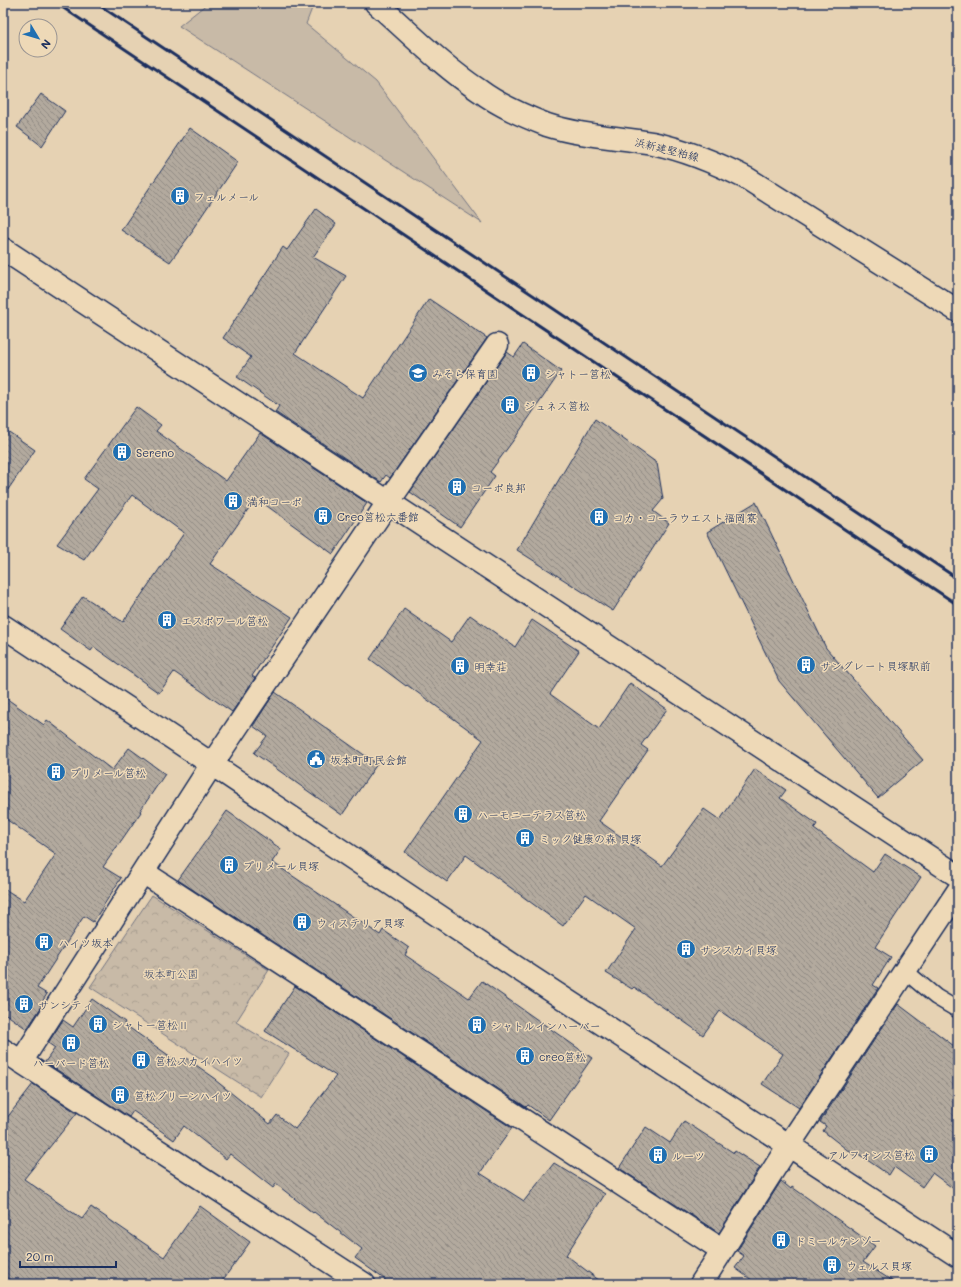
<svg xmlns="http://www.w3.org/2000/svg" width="961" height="1287" font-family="Mali,'Klee One',sans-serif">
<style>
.grass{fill:#c8baa7;stroke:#727482}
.park{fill:url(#park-crowns);stroke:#727482}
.building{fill:url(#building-back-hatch);stroke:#1b2f5e}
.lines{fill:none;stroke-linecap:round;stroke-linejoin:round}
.service-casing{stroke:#1b2f5e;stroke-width:18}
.minor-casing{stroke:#1b2f5e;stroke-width:25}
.tertiary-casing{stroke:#1b2f5e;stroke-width:25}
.secondary-casing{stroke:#1b2f5e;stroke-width:25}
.service{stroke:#eed9b7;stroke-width:15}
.minor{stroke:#eed9b7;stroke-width:22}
.tertiary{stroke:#eed9b7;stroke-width:22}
.secondary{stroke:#eed9b7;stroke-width:22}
.rail{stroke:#1b2f5e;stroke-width:3}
.labels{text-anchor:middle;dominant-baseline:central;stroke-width:3;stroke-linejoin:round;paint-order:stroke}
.street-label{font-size:11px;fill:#1b2f5e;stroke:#eed9b7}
.poi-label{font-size:11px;fill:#1b2f5e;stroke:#eed9b7;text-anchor:start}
.park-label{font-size:11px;fill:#354469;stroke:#eed9b7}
</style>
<defs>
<pattern id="park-crowns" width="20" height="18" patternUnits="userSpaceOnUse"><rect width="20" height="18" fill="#c8baa7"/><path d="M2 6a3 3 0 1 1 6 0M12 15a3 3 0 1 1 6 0" fill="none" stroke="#aba092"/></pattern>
<pattern id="building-back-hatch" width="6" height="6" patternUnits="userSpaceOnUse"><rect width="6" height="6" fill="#b3aa9e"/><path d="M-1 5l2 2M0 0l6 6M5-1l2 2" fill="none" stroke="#918b84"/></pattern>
</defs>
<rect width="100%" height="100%" fill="#e6d2b3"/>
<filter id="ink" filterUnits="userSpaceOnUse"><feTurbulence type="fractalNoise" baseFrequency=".025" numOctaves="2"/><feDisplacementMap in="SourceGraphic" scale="8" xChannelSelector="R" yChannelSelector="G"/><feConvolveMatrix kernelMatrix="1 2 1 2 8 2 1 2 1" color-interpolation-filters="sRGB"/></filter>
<g filter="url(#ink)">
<path class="grass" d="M208,3h106l-8,21 70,58 106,141 -303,-197z"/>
<path class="park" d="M152,895l117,75 -33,52 53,32 -28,43 -171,-110z"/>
<path class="building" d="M41,94l24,17 -23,35 -25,-19z
M190,128l48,34 -46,68 1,1 -23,31 -49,-32z
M316,209l20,15 -23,33 33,19 -51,77 68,45 66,-99 58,39 -97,140 -4,-3 -5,7 -106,-70 4,-6 -42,-29 14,-20 -28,-19 60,-91 4,3z
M523,344l38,27 -46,67 -25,34 5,4 -35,51 -50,-35 97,-140 7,5z
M136,407l25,18 -5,6 70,50 34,-48 107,70 -34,51 -77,-56 -46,66 82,53 -40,59 3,2 -23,34 -58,-40 -15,21 -65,-46 -3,4 -31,-22 23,-33 40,26 61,-89 -52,-38 -48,65 -27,-16 41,-55 -14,-10z
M595,419l62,44 6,36 -10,12 16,12 -56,88 -96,-61z
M3,428l32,22 -32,47z
M756,502l70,146 97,112 -45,38 -99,-117 -72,-149z
M404,609l47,33 19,-27 45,32 17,-27 47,31 -29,43 49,35 31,-46 37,26 -26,36 7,5 -49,71 63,45 42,-57 16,11 35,-51 31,21 -6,8 37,26 -3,5 59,43 12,-18 36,23 -46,70 16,10 -18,28 5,3 -79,120 -37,-24 21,-30 -63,-43 -17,24 -69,-48 -2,2 -26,-16 30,-44 -50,-35 -23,32 -97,-71 -19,27 -42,-30 78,-112 -76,-55 -1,1 -36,-27z
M275,692l102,72 -35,51 -88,-62 13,-17 -14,-10z
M3,696l41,29 3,-5 65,50 17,-22 36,26 -25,37 1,1 -38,55 18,11 -28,44 -9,-6 -47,72 10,6 -7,11 2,1 -15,23 -24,-17v-124l21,13 32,-47 -53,-37z
M227,811l54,38 -9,13 108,73 3,-5 26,18 -4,7 64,43 13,-17 110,77 -43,62 -21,-15 -2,2 -348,-227z
M295,986l217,142 -32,45 44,28 30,-38 51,31 -39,61 38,29h-213l-36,-26 7,-9 -48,-37 -1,1 -37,-29 -3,4 -43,-34 -4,5 -42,-33 -10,14 -41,-29 -4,6 -84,-55 10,-14 -7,-5 15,-23 10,7 19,-28 33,23 -1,2 57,40 5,-6 30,21 -1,1 55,44 7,-9 18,14 41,-53 -71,-45z
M898,1004l60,45v143l-26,-19 -10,14 -28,-20 -5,8 -32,-22 -2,3 -32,-25 3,-5 -6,-4z
M33,1084l44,29 -53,66 58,40 9,-12 73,50 36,-51 50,36 -30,42h-204l-13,-9v-152z
M684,1121l50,32 1,-2 25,16 -41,66 -100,-65 27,-41 24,16z
M781,1181l10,8 1,-2 83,59 -12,16 34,22h-140l-22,-16 9,-12 -7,-5z"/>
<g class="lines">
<defs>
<path id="service" d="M905,971l31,26 22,13"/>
<path id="minor" d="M3,249l955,627
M143,872l579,378
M3,1050l361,234
M21,1062l191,-298 177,-263 108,-156
M701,1284l88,-139 169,-254"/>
<path id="tertiary" d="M3,626l150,99 364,243 441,288"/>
<path id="secondary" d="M376,3c34,30 66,63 104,88 20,15 44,25 67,34 34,11 70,12 105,18 34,7 65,20 96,36l210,132"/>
</defs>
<use href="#service" class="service-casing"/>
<use href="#minor" class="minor-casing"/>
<use href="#tertiary" class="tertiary-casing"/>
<use href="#secondary" class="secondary-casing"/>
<use href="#service" class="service"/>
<use href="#minor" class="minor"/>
<use href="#tertiary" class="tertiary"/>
<use href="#secondary" class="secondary"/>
<path class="rail" d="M56,3l902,602
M96,3l862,576"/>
</g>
</g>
<defs>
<symbol id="building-disc" viewBox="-11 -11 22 22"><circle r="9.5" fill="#1f6fb2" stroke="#eed9b7"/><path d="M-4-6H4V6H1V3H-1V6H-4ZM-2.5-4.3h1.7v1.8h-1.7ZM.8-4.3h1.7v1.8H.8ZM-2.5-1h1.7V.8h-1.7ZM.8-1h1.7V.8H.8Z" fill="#fff"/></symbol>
<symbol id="school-disc" viewBox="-11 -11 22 22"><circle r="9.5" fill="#1f6fb2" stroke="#eed9b7"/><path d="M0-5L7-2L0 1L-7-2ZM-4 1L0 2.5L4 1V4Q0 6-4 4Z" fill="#fff"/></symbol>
<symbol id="civic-disc" viewBox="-11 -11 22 22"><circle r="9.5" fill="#1f6fb2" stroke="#eed9b7"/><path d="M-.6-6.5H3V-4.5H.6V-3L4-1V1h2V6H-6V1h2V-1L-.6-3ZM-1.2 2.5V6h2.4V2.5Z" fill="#fff"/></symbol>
</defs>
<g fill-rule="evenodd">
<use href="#building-disc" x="169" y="185" width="22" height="22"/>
<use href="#school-disc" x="407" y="362" width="22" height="22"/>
<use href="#building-disc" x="520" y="362" width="22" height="22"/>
<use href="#building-disc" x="499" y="394" width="22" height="22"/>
<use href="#building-disc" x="111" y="441" width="22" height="22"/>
<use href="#building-disc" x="446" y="476" width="22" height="22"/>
<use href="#building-disc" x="222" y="490" width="22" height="22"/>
<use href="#building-disc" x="312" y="505" width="22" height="22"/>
<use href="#building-disc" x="588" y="506" width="22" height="22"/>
<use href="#building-disc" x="156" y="609" width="22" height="22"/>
<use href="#building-disc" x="795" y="654" width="22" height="22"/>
<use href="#building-disc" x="449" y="655" width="22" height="22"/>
<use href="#civic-disc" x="305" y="748" width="22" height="22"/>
<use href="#building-disc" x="45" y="761" width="22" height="22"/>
<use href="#building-disc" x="452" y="803" width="22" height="22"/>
<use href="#building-disc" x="514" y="827" width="22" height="22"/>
<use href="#building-disc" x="218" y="854" width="22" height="22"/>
<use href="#building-disc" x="291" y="911" width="22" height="22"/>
<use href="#building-disc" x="33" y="931" width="22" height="22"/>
<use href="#building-disc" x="675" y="938" width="22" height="22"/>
<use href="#building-disc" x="13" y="993" width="22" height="22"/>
<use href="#building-disc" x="87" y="1013" width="22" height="22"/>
<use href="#building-disc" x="466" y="1014" width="22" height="22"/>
<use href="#building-disc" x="60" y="1032" width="22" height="22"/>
<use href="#building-disc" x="514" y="1045" width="22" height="22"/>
<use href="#building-disc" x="130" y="1049" width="22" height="22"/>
<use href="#building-disc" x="109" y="1084" width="22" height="22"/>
<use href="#building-disc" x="918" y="1143" width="22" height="22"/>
<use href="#building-disc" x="647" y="1144" width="22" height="22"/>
<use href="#building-disc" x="770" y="1229" width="22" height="22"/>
<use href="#building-disc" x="821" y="1254" width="22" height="22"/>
</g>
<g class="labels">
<g class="street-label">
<text transform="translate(667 149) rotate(14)">浜新建堅粕線</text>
</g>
<g class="poi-label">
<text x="194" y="196">フェルメール</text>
<text x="432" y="373">みそら保育園</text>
<text x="545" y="373">シャトー筥松</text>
<text x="524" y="405">ジュネス筥松</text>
<text x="136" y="452">Sereno</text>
<text x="471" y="487">コーポ良邦</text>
<text x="247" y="501">満和コーポ</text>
<text x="337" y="516">Creo筥松六番館</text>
<text x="613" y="517">コカ・コーラウエスト福岡寮</text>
<text x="181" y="620">エスポワール筥松</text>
<text x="820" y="665">サングレート貝塚駅前</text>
<text x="474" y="666">明幸荘</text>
<text x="330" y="759">坂本町町民会館</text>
<text x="70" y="772">プリメール筥松</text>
<text x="477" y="814">ハーモニーテラス筥松</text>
<text x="539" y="838">ミック健康の森 貝塚</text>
<text x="243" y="865">プリメール貝塚</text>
<text x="316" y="922">ウィステリア貝塚</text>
<text x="58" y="942">ハイツ坂本</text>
<text x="700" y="949">サンスカイ貝塚</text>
<text x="38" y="1004">サンシティ</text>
<text x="112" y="1024">シャトー筥松Ⅱ</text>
<text x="491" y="1025">シャトルインハーバー</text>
<text x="539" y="1056">creo筥松</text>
<text x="155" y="1060">筥松スカイハイツ</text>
<text x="71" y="1062" text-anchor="middle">ハーバード筥松</text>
<text x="134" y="1095">筥松グリーンハイツ</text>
<text x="915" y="1154" text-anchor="end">アルフォンス筥松</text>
<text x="672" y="1155">ルーツ</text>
<text x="795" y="1240">ドミールケンゾー</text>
<text x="846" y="1265">ウェルス貝塚</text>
</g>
<g class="park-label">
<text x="171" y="973">坂本町公園</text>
</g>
</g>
<rect width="961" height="1287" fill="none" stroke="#eed9b7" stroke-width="16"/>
<rect x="8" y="8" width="945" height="1271" fill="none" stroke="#1b2f5e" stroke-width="1.5" filter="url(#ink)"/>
<g transform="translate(38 38) rotate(128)"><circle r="19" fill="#eed9b7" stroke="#9a9593"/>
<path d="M0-3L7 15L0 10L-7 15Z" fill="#1f6fb2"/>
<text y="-6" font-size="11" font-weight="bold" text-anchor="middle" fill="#1b2f5e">N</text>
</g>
<path d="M20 1261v6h96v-6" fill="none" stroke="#1b2f5e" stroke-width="2"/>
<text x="26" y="1261" font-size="12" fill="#1b2f5e" stroke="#eed9b7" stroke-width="3" paint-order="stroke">20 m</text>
</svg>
